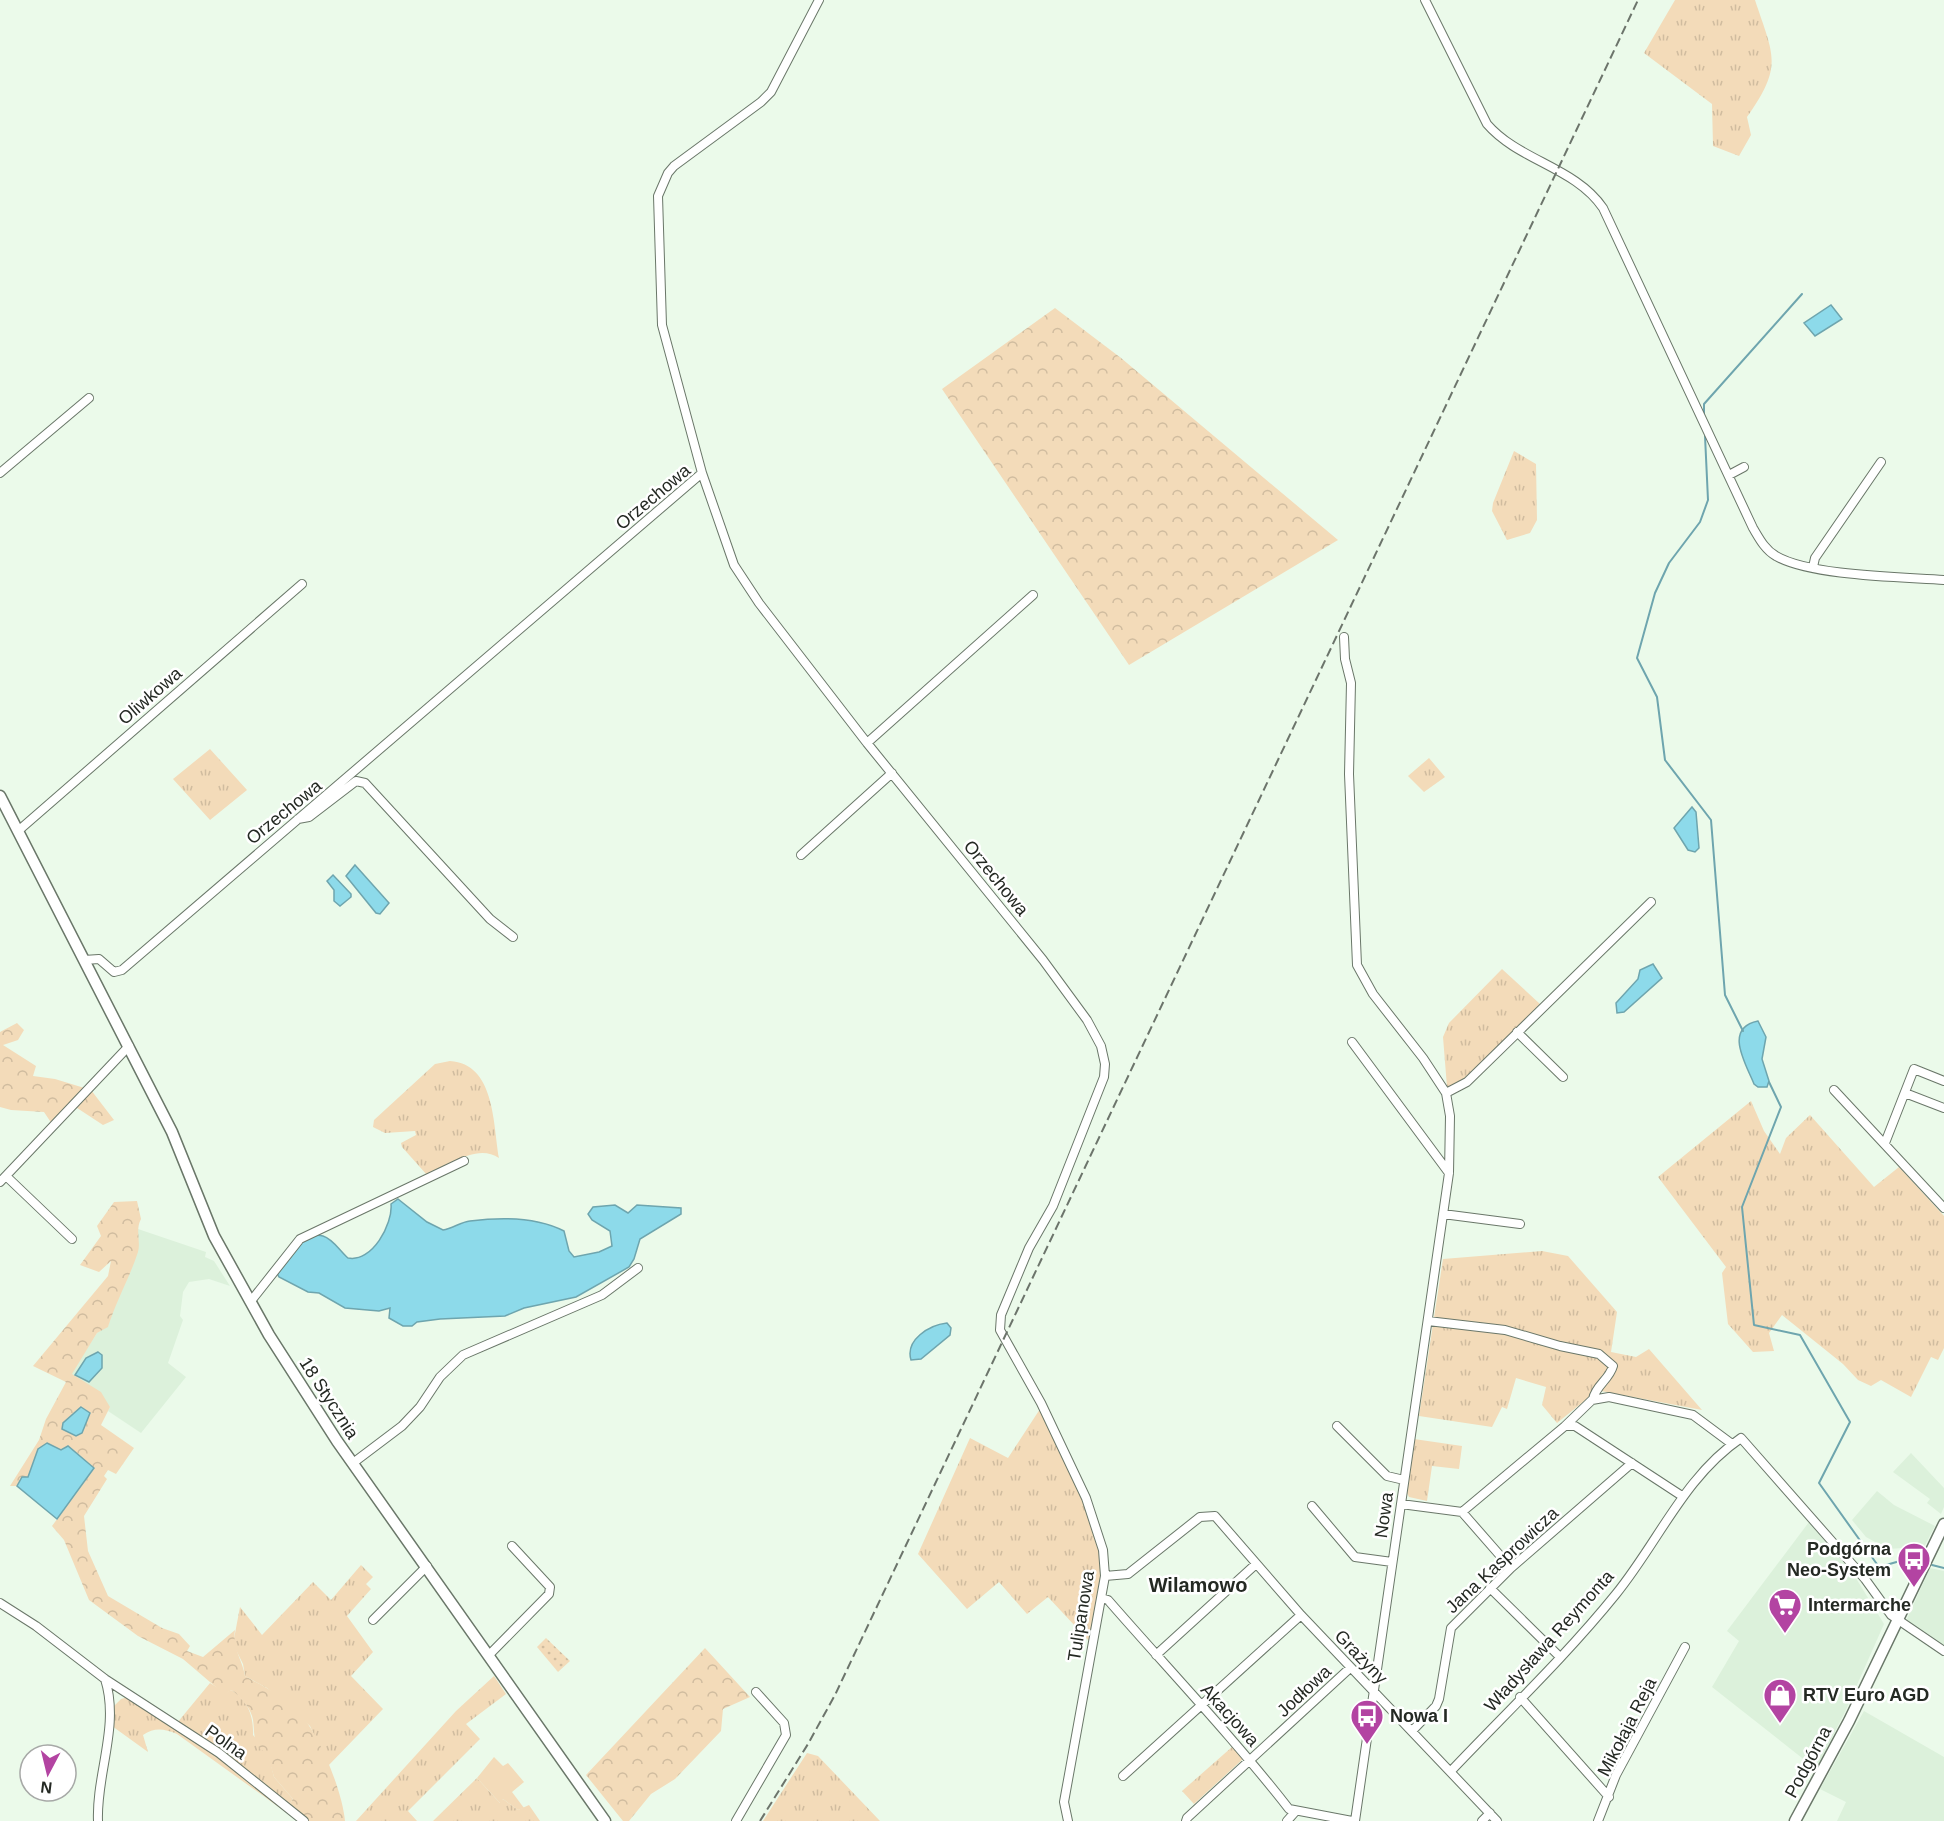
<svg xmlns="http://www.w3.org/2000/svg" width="1944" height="1821" font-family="Helvetica,sans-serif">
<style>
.built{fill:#dcf1db}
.grass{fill:url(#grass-tufts)}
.forest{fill:url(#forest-crowns)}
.park{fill:url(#park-dots)}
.garden{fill:#f3dbb9}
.water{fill:#8ddaea;stroke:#6ea5ae;stroke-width:1.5}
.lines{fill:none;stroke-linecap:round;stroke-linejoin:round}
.stream{stroke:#6ea5ae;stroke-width:2}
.street-casing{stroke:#6a7769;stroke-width:10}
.secondary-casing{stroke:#6a7769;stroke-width:13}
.street{stroke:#fff;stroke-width:8}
.secondary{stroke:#fff;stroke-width:10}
.rail{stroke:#6c746b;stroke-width:2;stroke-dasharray:9 4.5;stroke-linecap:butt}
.labels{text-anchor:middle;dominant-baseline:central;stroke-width:5;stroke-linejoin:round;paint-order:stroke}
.street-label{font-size:18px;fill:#242923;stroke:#fff}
.poi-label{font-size:18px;font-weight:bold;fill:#242923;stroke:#fff;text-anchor:start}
.neighbourhood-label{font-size:20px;font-weight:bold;fill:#242923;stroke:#fff}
</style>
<defs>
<pattern id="grass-tufts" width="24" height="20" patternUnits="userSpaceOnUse" patternTransform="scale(1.5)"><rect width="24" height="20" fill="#f3dbb9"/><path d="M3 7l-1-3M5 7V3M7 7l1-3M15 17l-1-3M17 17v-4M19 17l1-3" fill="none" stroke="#d0bc9f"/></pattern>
<pattern id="forest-crowns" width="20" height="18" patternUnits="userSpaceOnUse" patternTransform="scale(1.5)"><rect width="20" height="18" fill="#f3dbb9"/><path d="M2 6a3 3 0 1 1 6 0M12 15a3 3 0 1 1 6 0" fill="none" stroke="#d0bc9f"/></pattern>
<pattern id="park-dots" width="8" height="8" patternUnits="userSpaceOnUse" patternTransform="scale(1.5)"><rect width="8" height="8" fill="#f3dbb9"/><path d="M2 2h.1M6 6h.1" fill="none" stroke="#d0bc9f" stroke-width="1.8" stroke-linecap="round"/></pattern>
</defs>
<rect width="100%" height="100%" fill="#ebfaea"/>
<path class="built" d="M138,1229l68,23 -1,5 9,4 16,25 -21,-7 -20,3 -6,10 -3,24 3,4 -15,43 18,14 -45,56 -33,-22 2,-4 -39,-33 26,-41 11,-7 7,-24 23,-52z
M1911,1453l33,35v19l-3,7 -14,-11 3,-4 -37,-27z
M1877,1491l17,14 41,21 -12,23 -4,-2 -31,2 -22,-12 -14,-17z
M1809,1522l45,53 30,49 -39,88 -29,57 -104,-82 27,-46 -12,-10z
M1930,1568l14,3v76l-38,-26z
M1864,1711l80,46v64h-107l9,-19 -26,-13z"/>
<path class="grass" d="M1675,0h80c18,55 29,65 -8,117l4,18 -12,21 -26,-10 -1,-42 -68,-51z
M1514,451l22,13 1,56 -7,13 -23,7 -15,-29 1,-8z
M210,749l37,41 -37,30 -37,-41z
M1429,758l16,19 -21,15 -16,-16z
M1502,969l38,35 -77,77 -11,7 -5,-1 -4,-50 6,-14z
M450,1061c45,3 43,62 49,97 -22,-15 -51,8 -72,17l-25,-28 -1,-4 15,-8 -1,-4 -30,2 -12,-6 1,-7 61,-56z
M1751,1101l13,30 16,23 6,-16 24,-23 64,72 25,-20 45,49v132l-6,12 -7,-3 -20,40 -30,-17 -10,6 -13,-6 -15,-16 -61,-49 -13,18 5,18 -21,1 -25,-28 -6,-51 4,-6 -68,-90z
M1542,1251l26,5 49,56 -6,40 25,5 13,-8 53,61 -101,-19 -8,3 -36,29 -15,-18 4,-18 -30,-9 -9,31 -5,-2 -10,20 -73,-11 24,-157z
M1040,1409c25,51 63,110 63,169 0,20 -9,43 -14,63l-41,-44 -21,17 -28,-32 -32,27 -49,-55 52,-116 38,20z
M1414,1439l48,7 -3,23 -27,-3 -5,35 -18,-4 -3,-6z
M361,1565l12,12 -7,7 5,5 -24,27 26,36 -22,24 32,33 -55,57 -18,-40 -43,-38 -22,-12 -2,-12 -10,-20 7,-37 22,28 51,-53 18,18z
M494,1676l12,18 -40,30 14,15 -72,72 9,10h-61l100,-110z
M210,1683l16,10 5,-3c17,9 23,28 22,45l15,18 6,24 19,22 -4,6 -112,-82z
M128,1697l89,58 81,66 -121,-87c-13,-5 -22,-7 -34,1l5,17 -36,-26v-18l9,-9z
M1232,1747l11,12 -49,45 -12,-13z
M807,1753l11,3 62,65h-117z
M477,1778l23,25 3,-4 15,11 11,-5 11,16h-107z"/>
<path class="forest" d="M1055,308l66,50 217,182 -209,125 -187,-276z
M17,1023l7,7 -6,10 -15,5 33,21 -3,10 22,3 36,11 23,30 -11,5 -32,-21 -19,20 -8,-12 -33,-2 -11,-3v-75z
M137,1201l4,18c-6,11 0,22 -3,33 -8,25 -22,49 -30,75l-11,6 -25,41 29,18 9,15 -9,18 33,23 -18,26 -8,-4 -4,6 3,3 -23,37 4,35 20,45 54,32 17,6 11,12 -3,5 16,6 32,-27c-3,18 7,29 10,46 14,8 30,16 44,26 26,20 53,86 56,119h-37l-19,-16 4,-6 -19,-22 -7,-24c-15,-6 -12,-20 -14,-33 -1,-10 -13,-25 -22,-30l-5,4 2,7 -9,3 -8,-8 6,-8 -34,-29 -45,-23 -49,-36 -25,-60 -12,-14 42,-57 -33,-19 -23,-1 -10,28h-6l-5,9h-7l29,-46 7,-21 20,-37 -33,-16 75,-90 3,-15 -12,11 -19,-7 21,-29 -4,-10 17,-24z
M705,1648l45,49 -27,12 -2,22 -46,48 -24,15 -22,27h-6l-37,-46z"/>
<path class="park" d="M546,1638l24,23 -12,11 -21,-25z"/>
<path class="garden" d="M494,1757l9,9 5,-3 16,19 -12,10 12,16 -6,2 -15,-11 -2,5 -24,-26z"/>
<path class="water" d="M1831,305l11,14 -27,17 -11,-13z
M1692,807l4,5 3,36 -4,4 -7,-2 -14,-22z
M355,865l34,38 -9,11 -4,-1 -30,-37z
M333,875l18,19v3l-11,9 -6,-5v-11l-7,-9z
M1653,964l9,14 -38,34 -7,1 -1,-10 22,-24 2,-9z
M1758,1021l8,16 -4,22 7,22 -2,6h-9l-4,-3c-8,-20 -31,-56 4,-63z
M398,1199l29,23 16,8c10,-2 18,-8 27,-9 31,-4 67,-4 94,10l5,20 5,6 25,-5 13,-6 -2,-15 -18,-11 -4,-6 5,-7 22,-2 13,8 9,-8 44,3v6l-41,25 -6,20 -5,8 -53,30 -52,11 -19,8 -65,3 -23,3 -5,4h-9l-14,-8 1,-10 -11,3 -34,-3 -26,-15 -11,-1 -29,-15 -2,-4c9,-12 26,-43 46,-37 10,3 17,15 25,22 24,5 45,-34 43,-54z
M947,1323l4,5 -1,7 -29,24 -10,1c-6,-20 18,-35 36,-37z
M98,1352l4,3v13l-13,14 -14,-7 11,-17z
M81,1407l9,6 -8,20 -6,3 -14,-7 1,-6z
M47,1443l14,7 7,-4 26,22 -37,51 -40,-33 5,-9h6l10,-28z"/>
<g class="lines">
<path class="stream" d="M1704,416v-12l98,-110
M1705,436l3,64 -8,22 -31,41 -14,30 -18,65 20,39 8,63 46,60 14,175 18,36
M1769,1082l12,25 -39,100 12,118 46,10 50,87 -31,61 60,84 28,-8 10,1
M1932,1565l12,3"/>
<defs>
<path id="street" d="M1425,0l62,124c32,37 88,43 116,84l150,320c6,10 12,22 23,28 34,20 127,21 168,24
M0,473l89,-75
M702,473l-40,-148 -4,-129 10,-23 6,-7 87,-64 10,-10 48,-92
M1729,475l15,-8
M1813,567l2,-9 66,-96
M1344,637l1,22 6,24 -2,91 8,191 16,29 50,64 23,35 4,23 -1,57 -94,648
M867,743l166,-148
M298,819l11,-2 47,-36 9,2 125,136 23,18
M18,831l284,-247
M801,855l91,-82
M84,960l15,-1 15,13 8,-2 580,-497 32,92 25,38 108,140 176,217 44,60 14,26 4,18 -1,13 -51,129 -24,42 -28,67 -1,15 41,73 45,95 17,52 2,26 -4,22 -37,204 4,19
M1517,1032l46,45
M1352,1042l97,131
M1834,1090l110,118
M1446,1093l21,-11 184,-180
M1905,1093l39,15
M1885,1143l29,-74 30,12
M6,1176l66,63
M0,1182l129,-136
M1443,1214l77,10
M251,1301l49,-62 164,-78
M1428,1321l77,9 55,16 39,8 14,12c-4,14 -17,19 -20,33
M1337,1426l50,50 17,4
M1565,1426l27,-26 17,-3 84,18 39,29
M353,1463l49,-37 18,-19 20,-30 23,-22 139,-60 36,-27
M1401,1504l61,8 103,-86h10l107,70
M1312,1506l43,51 37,5
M1462,1512l49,56
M1105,1576l23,-2 72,-57 15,-1 86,99 196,206
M1490,1588l69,68
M1101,1598l7,2c61,70 124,136 181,209l63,12
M0,1603l36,23 69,53 114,74 85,68
M373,1620l54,-54
M489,1655l60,-61 1,-7 -38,-41
M1156,1655l100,-91
M1520,1697l89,100
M1412,1731l24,-25 3,-7 12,-71 60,-60 121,-105
M1451,1771c55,-58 115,-115 165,-177 43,-53 68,-117 125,-156l124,141 26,36 53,36
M1123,1776l178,-161
M98,1821c-2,-47 22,-95 7,-142
M736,1821l50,-86 -2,-12 -28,-31
M1186,1821l1,-3 163,-150
M1287,1821l8,-9
M1482,1821l8,-8
M1598,1821l18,-46 69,-128"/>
<path id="secondary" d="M0,796l172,336 42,104 55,99 68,106 268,380
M1795,1821l54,-100 95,-197"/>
</defs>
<use href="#street" class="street-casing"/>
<use href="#secondary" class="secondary-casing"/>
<use href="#street" class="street"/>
<use href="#secondary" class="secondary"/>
<path class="rail" d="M760,1821l48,-77 27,-49 803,-1695"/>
</g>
<defs>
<symbol id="bus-pin" viewBox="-11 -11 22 30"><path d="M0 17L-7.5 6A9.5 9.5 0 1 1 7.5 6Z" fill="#b344a2" stroke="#fff"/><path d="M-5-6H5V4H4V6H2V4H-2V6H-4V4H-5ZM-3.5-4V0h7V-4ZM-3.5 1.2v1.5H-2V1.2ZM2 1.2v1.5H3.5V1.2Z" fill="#fff"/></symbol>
<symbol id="supermarket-pin" viewBox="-11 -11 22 30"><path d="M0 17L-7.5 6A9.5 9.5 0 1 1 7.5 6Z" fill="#b344a2" stroke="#fff"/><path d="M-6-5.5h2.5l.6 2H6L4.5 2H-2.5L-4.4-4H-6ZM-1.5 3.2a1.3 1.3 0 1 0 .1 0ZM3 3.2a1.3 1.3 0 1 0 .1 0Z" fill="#fff"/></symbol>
<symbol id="shop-pin" viewBox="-11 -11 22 30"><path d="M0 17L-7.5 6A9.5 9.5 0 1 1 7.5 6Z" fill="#b344a2" stroke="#fff"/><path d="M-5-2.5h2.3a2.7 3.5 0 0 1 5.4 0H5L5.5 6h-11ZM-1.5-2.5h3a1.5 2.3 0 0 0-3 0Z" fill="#fff"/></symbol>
</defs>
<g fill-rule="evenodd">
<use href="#bus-pin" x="1895" y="1540" width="38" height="52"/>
<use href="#supermarket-pin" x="1766" y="1586" width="38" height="52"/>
<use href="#shop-pin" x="1761" y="1676" width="38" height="52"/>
<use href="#bus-pin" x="1348" y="1697" width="38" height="52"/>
</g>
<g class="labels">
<g class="street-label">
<text transform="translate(653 497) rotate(-40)">Orzechowa</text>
<text transform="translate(150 696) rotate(-41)">Oliwkowa</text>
<text transform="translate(284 812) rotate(-39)">Orzechowa</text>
<text transform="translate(996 878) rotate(51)">Orzechowa</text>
<text transform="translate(329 1398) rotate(57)">18 Stycznia</text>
<text transform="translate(1384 1515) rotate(-82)">Nowa</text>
<text transform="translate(1502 1560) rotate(-43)">Jana Kasprowicza</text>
<text transform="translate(1081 1616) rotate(-81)">Tulipanowa</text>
<text transform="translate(1549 1641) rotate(-48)">Władysława Reymonta</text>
<text transform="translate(1361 1657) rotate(46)">Grażyny</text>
<text transform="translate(1304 1691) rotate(-43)">Jodłowa</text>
<text transform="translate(1230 1715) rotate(48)">Akacjowa</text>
<text transform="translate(1627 1727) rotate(-63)">Mikołaja Reja</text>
<text transform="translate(226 1742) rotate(35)">Polna</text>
<text transform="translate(1808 1762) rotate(-62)">Podgórna</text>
</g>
<g class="poi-label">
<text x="1891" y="1549" text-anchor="end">Podgórna<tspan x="1891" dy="21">Neo-System</tspan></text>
<text x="1808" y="1605">Intermarche</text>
<text x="1803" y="1695">RTV Euro AGD</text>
<text x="1390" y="1716">Nowa I</text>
</g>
<g class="neighbourhood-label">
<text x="1198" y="1585">Wilamowo</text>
</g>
</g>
<g transform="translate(48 1773) rotate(187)"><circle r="28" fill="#ffffff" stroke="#a7a9a7" stroke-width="1.5"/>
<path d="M0-4.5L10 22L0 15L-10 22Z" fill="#b344a2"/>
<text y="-9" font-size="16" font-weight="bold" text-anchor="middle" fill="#242923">N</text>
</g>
</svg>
